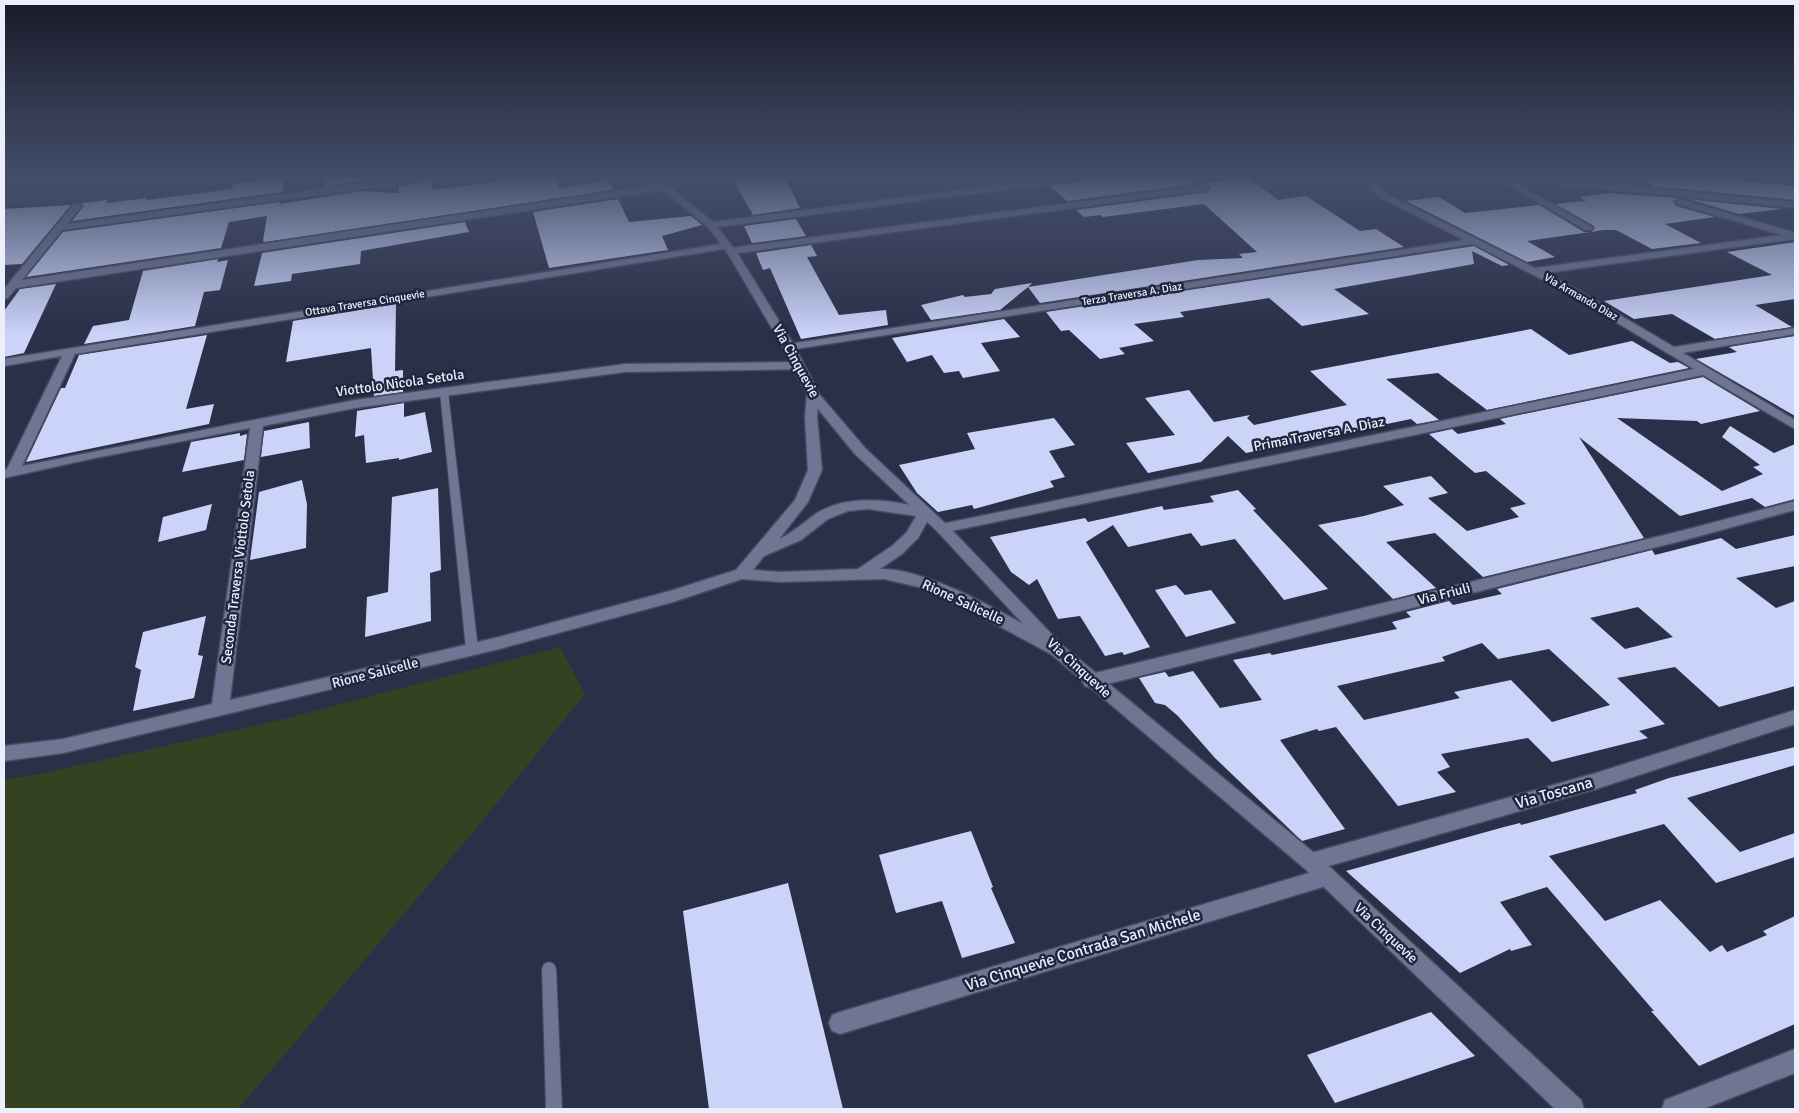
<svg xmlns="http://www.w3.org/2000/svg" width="1799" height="1113" font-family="Signika,sans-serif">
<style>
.built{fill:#333857}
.green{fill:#354221}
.building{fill:#cbd3f9;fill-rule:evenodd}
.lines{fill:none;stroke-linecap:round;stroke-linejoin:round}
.lane-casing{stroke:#484b60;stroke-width:2}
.street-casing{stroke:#484b60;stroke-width:3}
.secondary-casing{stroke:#484b60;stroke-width:3}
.lane{fill:#6f7693;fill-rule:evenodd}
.street{fill:#6f7693;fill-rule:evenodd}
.secondary{fill:#6f7693;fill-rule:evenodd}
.labels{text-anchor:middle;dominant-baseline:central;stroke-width:5;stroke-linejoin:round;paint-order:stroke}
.far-street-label{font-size:11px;fill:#ebeffc;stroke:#21263f}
.street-label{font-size:14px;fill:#ebeffc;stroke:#21263f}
.near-street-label{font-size:16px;fill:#ebeffc;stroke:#21263f}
</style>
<rect width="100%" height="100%" fill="#2b3049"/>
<path class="built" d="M4,178h253l-155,20 -98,7z"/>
<path class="green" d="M560,647l25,47 -110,136 -237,279h-234v-329l36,-6 232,-52z"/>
<path class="building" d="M278,178h6l-2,14 -210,29 11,-14 -1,-4 26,-3 -2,3 41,-5 -1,2 86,-11 2,-5z
M325,178h35v3l-35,5z
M519,178h37l3,10 50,-8 4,10 -348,52 -2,-1 4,-25 -38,6 -8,26 -195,29 37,-45 217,-30v2l81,-13 38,2v-7l32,-6 2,10z
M767,178h18l15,30 -47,7 -19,-34z
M1101,178h87l8,6 7,-1 -136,18 -17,-15z
M1244,178h4l30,22 28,-4 54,35 16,-2 28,18 -364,56 -12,-16 -28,23 -69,10 -10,-15 42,-10 2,2 26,-3 4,-5 37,-6 -4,4 170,-27 45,-2 -4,-4 18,-2 -53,-48 -101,13 -3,-2 -16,2 -8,-7 132,-18 3,-4 -6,-5z
M1647,178h64l84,8v14l-143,-14z
M1608,193l70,5 -5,4 3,4 39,11 -50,7 36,19 -49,6 -36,-19h-12l-77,11 28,16 -28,5 -121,-61 33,-4 26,16 74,-8 45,27h7l3,-3v-3l-39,-22 31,-3 -6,-4z
M618,199l11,23 62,-6 11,9 -40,11 6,14 -119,18 -16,-56z
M1688,199l95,10 -44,5z
M71,205l-49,59 -18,1v-56z
M796,219l10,17 -54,7 -8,-17z
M465,222l4,10 -108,19 -1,13 -68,10 -1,7 -37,5 8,-33z
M1795,242v57l-40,6 37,22 -77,12 -43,-25 -38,5 -30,-18 168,-26 -45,-23z
M811,245l6,11 -10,1 32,58 47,-5 2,15 -87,14 -31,-71 -7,2 -7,-17z
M1474,246l35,19 -7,1 -30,-15 2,13 -140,25 35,25 -67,12 -33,-28 -89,14 4,5 -50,7 20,17 -35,7 6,6 -25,5 -31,-29 -8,1 -15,-19z
M218,259l-1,3 11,-2 -8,30 -16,2 -9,34 -111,18 9,-18 36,-6 14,-49z
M56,284l-32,69 -20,4v-46l16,-22z
M396,304l-1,67 8,-1v22l-29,4 -3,-48 -85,14 7,-41z
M1004,319l16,18 -39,6 19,28 -37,7 -4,-7 -15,2 -12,-18 -25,7 -15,-24z
M1531,329l38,26 63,-14 38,22 8,-1 11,6 -202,42 -49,-37 -52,6 53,41 -22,4 -6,-5 -165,34 -18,-17 -27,26 -53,11 -22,-30 49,-8 -30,-37 44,-8 25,32 36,-7 -3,3 7,7 93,-20 -37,-34z
M207,335l-21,74 28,-5 -5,20 -183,38 35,-74h4l14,-33z
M1795,336v80l-99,-57 41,-7 -8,-5z
M1703,377l57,34 -59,13 -4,-3 -80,-3 105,73 41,-17 -10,-7 7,-2 -38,-28 8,-11 44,27 21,-9v55l-30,8 -13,-9 -72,18 -101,-79 65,101 -161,39 -48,-44 -49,9 50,46 -43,11 -75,-74 46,-9 40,-11 -21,-19 48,-10 17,17 -20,5 39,33 52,-14 -9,-9 16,-4 -40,-33 -11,2 -46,-39 23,-5 6,5 48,-10 -6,-5z
M404,403v14l21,-5 7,40 -33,8v-2l-33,5 -2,-28 -9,2 2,-26z
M1054,418l21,27 -26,6 16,26 -15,4 4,6 -80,22 -2,-4 -34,7 -21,-19 -18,-28 76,-16 -8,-16z
M309,422l1,26 -49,9 3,-26z
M240,433v3l7,-2 -3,26 -62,12 9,-30z
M302,480l5,24 -1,44 -56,12 9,-68z
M438,488l3,82 -11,3 1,48 -66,16 2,-40 21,-5 4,-95z
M1238,490l18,19 -3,1 75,79 -44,11 -49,-61 -34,7 -10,-13 -63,14 -15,-22 -27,17 64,105 -26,8 -2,-3 -17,4 -25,-40 -22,3 -21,-40 -8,6 -18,-13 -21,-35 95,-19 3,4 74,-16 2,4 50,-8 -4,-6z
M212,504l-6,26 -48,12 5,-25z
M1795,535v31l-59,12 40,30 19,-7v85l-76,21 -44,-40 -58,11 48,46 -26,7 9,7 -96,24 -24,-24 -87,16 9,13 -13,5 19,20 -58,14 -62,-79 -17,4 -2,-2 -37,11 65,89 -43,12 -87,-83 -37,-42 -13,-11 -10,-2 -16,-25 26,-6 4,5 24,-6 27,37 42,-8 -29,-40 37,-7 2,2 125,-26 -5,-7 19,-5 -5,-5 43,-11 4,4 49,-11 -5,-5 155,-39 3,5 66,-17 15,11zM1638,607l35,30 -48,12 -35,-31zM1482,643l16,16 51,-10 61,56 -58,17 -41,-42 -57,12 6,6 -96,22 -27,-34 108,-25 -3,-4z
M1176,585l9,10 26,-5 25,33 -50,14 -31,-47z
M206,616l-8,39 5,1 -9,42 -61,13 8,-41 -6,-3 8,-35z
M1795,747v18l-108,33 53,54 55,-19v24l-79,26 -52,-59 -115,32 56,65 55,-21 50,52 12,-7 5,7 40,-17 -4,-4 32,-15v108l-96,42 -48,-55h3l-107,-124 -47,15 32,43 -21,6 -1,-2 -50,24 -114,-102 158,-44 16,-4 1,2 116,-32 -2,-3 34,-12z
M971,831l22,56 -2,1 24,55 -53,15 -20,-57 -46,12 -17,-58z
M788,883l55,226h-134l-26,-198z
M1431,1012l44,44 -140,47 -28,-48z"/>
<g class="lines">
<defs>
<path id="lane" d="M441,390h3l4,2 30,257 -2,3h-8l-2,-3 -26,-257z
M549,962l5,2 2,5 6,140h-16l-4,-140 2,-5z"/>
<path id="street" d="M399,178h24l-4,3 -357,49 -40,50 641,-96 4,3 -4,3 -647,98 -8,10 -4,1v-10l70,-85h6l2,2 -15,18z
M1051,178h25l-4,3 -361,47 -5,-3 5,-3z
M1358,178h10l21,17 146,73 247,-33 -105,-31 -2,-2 5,-3 113,33 2,1v6l-250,34 24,12 105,62 121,-19v6l-112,19 112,67v9l-92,-54 -761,158 -5,-2 -2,-3 2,-3 757,-156 -133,-80 -88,-45 -684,106 -6,-3 6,-3 675,-104 -81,-41z
M1497,178h11l85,50 -2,2h-6z
M1518,178h32l245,24v6l-273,-27z
M1205,185l4,3 -1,2 -477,64 -5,-3 5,-3z
M727,243l5,3 -2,2 -655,106 -53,112 333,-66 89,-12 181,-24 173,-2 6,4 -2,3 -177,3 -270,36 -92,18 -33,274 269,-63 171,-46 66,-21 59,-70 13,-30 -3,-53 2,-22 6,-4 6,4 -2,22 5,53 -14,32 -29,37c15,-7 25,-17 38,-26 33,-20 78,-13 113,-3l2,3 -14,25 -16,16 -22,15c51,-1 135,51 181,76l2,4 -2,4 -6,2 -6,-2 -82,-44 -48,-22 -35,-8 -103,3 -39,-3 -69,23 -174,47 -436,104 -59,8v-15l59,-7 149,-35 38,-276 -155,30 -91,20v-8l3,-1 55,-113 -58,10v-7zM868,509l48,7 -9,16 -15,14 -34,23 -77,3 -28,-2 11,-14 37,-16 27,-21 20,-8z
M1795,501v9l-114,31 -590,147 -6,-2 -3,-5 3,-5 6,-2 590,-143z
M1795,710v14l-199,65 -285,82 -7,-3 -3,-6 3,-6 7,-3 285,-80z
M1326,868l7,2 3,7 -3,7 -7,2 -486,148 -8,-3 -3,-8 3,-8 8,-3z
M1795,1049v24l-92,36h-41l3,-9z"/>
<path id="secondary" d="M642,178h11l17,9 44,36 22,28 59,96 24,47 46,54 82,77 116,121 255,210 263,244 3,9h-29l-251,-241 -253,-214 -114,-123 -82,-77 -46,-56 -26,-51 -56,-95 -19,-25 -44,-36z"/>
</defs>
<use href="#lane" class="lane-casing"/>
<use href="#street" class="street-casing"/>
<use href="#secondary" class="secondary-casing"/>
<use href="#lane" class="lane"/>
<use href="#street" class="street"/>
<use href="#secondary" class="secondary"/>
</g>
<linearGradient id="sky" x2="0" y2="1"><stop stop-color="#181a28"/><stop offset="0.53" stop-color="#444e6a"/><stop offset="1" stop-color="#444e6a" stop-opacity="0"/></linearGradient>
<rect width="1799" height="334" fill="url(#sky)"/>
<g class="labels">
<g class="far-street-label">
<text transform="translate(1132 294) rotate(-9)">Terza Traversa A. Diaz</text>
<text transform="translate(1581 297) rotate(30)">Via Armando Diaz</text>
<text transform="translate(365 303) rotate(-9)">Ottava Traversa Cinquevie</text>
</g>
<g class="street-label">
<text transform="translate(796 361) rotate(61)">Via Cinquevie</text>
<text transform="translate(400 383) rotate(-8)">Viottolo Nicola Setola</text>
<text transform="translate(1319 434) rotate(-11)">Prima Traversa A. Diaz</text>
<text transform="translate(238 567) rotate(-83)">Seconda Traversa Viottolo Setola</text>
<text transform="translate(1444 594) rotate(-14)">Via Friuli</text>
<text transform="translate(963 602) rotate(25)">Rione Salicelle</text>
<text transform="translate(1079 668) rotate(42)">Via Cinquevie</text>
<text transform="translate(375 673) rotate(-14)">Rione Salicelle</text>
<text transform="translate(1386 933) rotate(43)">Via Cinquevie</text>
</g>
<g class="near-street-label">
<text transform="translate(1554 793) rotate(-16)">Via Toscana</text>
<text transform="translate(1083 950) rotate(-17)">Via Cinquevie Contrada San Michele</text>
</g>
</g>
<rect width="1799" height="1113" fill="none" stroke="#ebeffc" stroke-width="10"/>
</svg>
